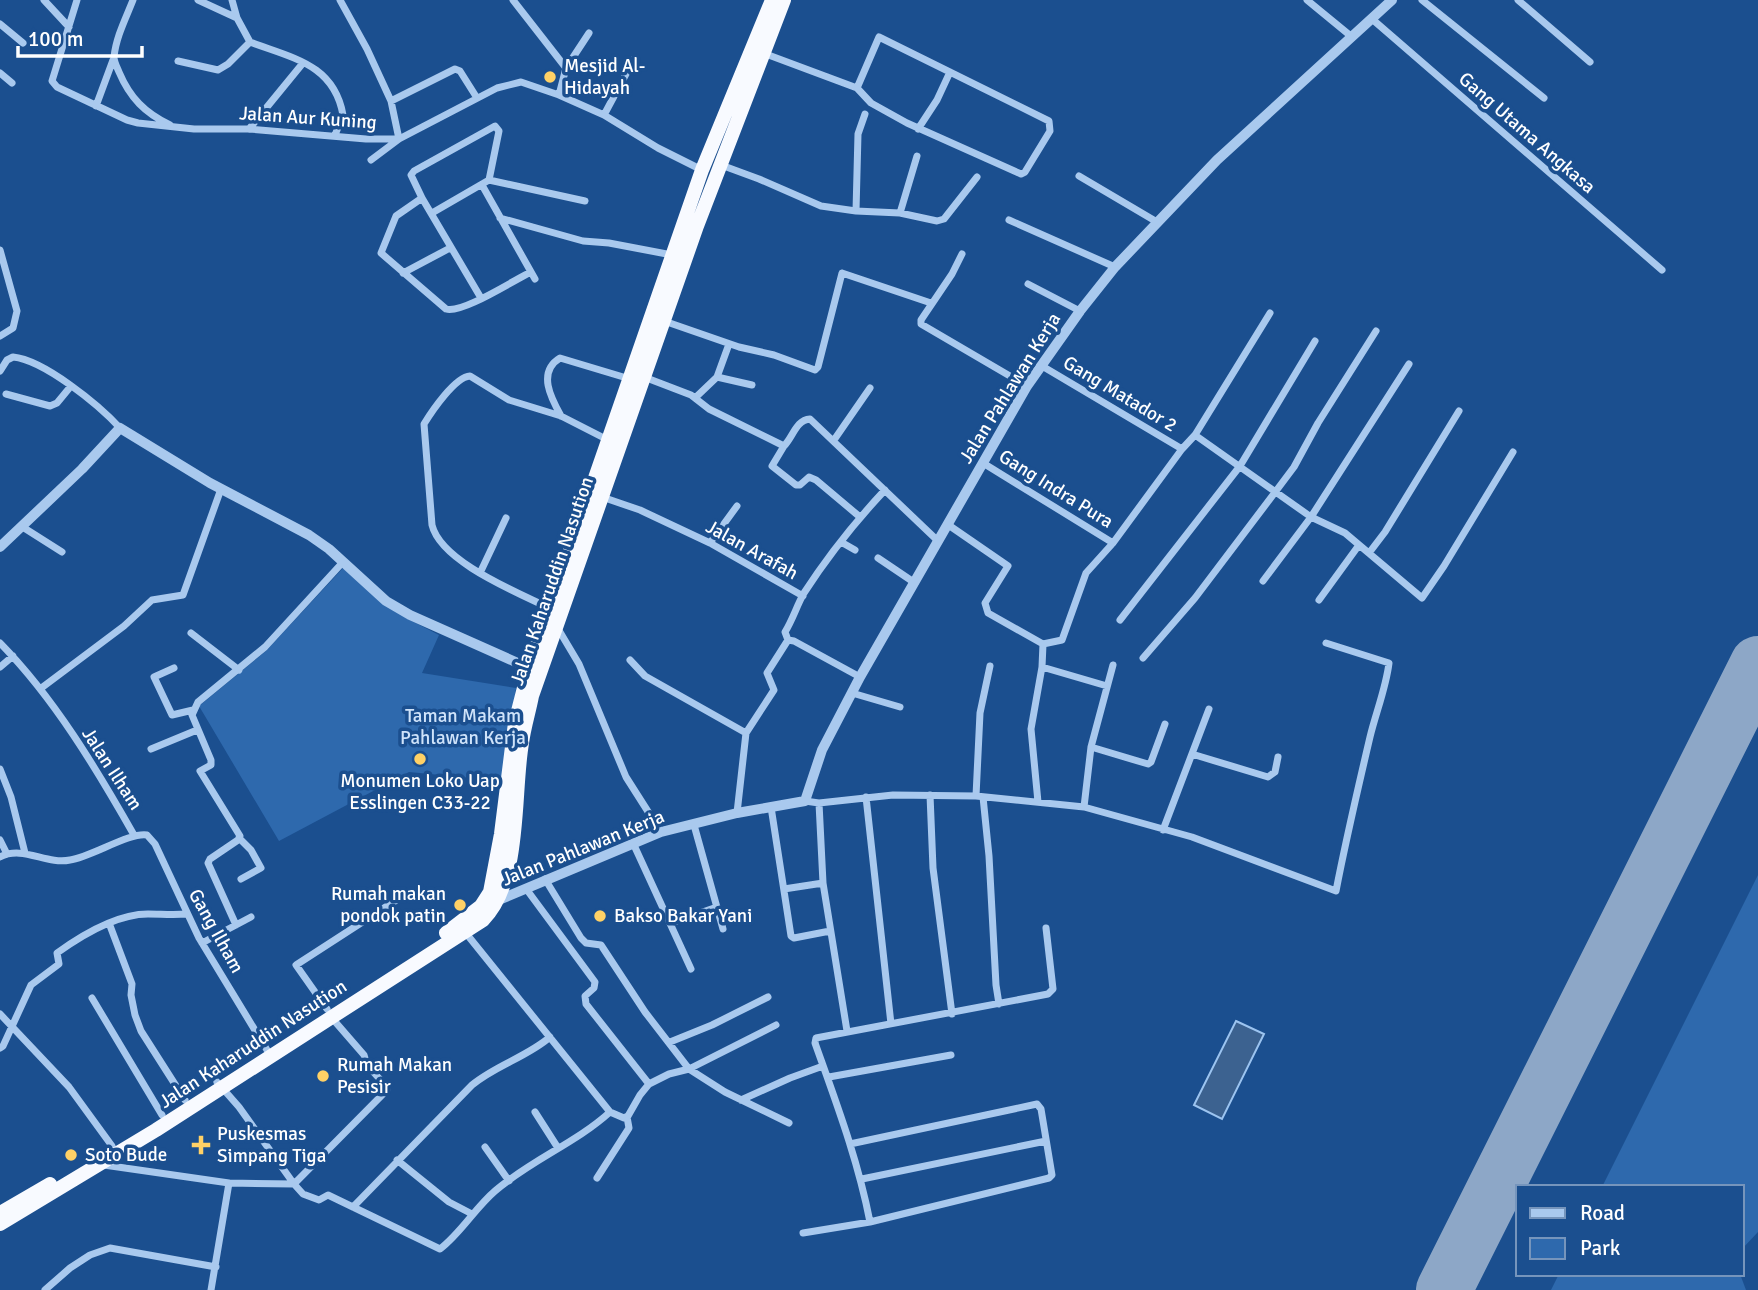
<svg xmlns="http://www.w3.org/2000/svg" width="1758" height="1290" font-family="Signika,sans-serif">
<style>
.green{fill:#2e69ad}
.water{fill:#3c6290;stroke:#9cc4f0;stroke-width:2}
.lines{fill:none;stroke-linecap:round;stroke-linejoin:round}
.runway{stroke:#8da7c7;stroke-width:56}
.minor{stroke:#a9c9ee;stroke-width:7}
.tertiary{stroke:#a9c9ee;stroke-width:10}
.trunk{stroke:#f8faff;stroke-width:14}
.poi-dot{fill:#ffd166;stroke:#1b4f8f;stroke-width:2.5}
.labels{text-anchor:middle;dominant-baseline:central;stroke-width:7;stroke-linejoin:round;paint-order:stroke}
.poi-label{font-size:19px;fill:#fff;stroke:#1b4f8f;text-anchor:start}
.street-label{font-size:19px;fill:#fff;stroke:#1b4f8f}
.park-label{font-size:19px;fill:#cfe3fa;stroke:#1b4f8f}
</style>
<rect width="100%" height="100%" fill="#1b4f8f"/>
<path class="green" d="M343,568l65,51 31,16 -17,38 94,15 -13,93 -94,-9 -130,69 -80,-135 67,-55z
M1758,875v357l-16,17v-62h-140z
M1559,1274h181l6,16h-195z"/>
<path class="water" d="M1236,1021l28,13 -42,85 -28,-14z"/>
<g class="lines">
<path class="runway" d="M1444,1290l314,-626"/>
<path class="minor" d="M44,0l25,27
M77,0l-25,81 5,6 70,33 11,3 56,6h55l117,10h33l98,-51 24,-6 38,13 45,20 54,33 44,22
M133,0c-7,18 -17,37 -19,57 0,5 3,10 5,15 11,26 26,41 51,53
M198,0l39,18
M232,0l5,18 13,24c42,16 84,22 93,73l-8,20
M340,0l27,49 24,52 8,38 -28,21
M513,0l53,68 -7,27
M1307,0l45,37
M1422,0l122,98
M1518,0l72,62
M1372,19l290,251
M0,24l23,19
M763,53l94,35 14,15 36,20 114,51 4,-2 25,-41 -1,-10 -170,-84 -22,51
M178,61l40,9 10,-6 22,-22
M566,68l23,-35
M0,73l12,10
M391,101l64,-32 5,2 17,27
M96,106l17,-46
M604,115l30,-56
M249,129l54,-66
M918,129l19,-29 13,-28
M721,165l38,14 62,27 35,5 44,2 37,8 7,-2 33,-42
M1079,176l78,46
M482,185l53,94
M422,198l-26,18 -15,37 65,56c16,5 68,-29 85,-37
M856,211l2,-77 7,-20
M432,213l57,-33 96,21
M900,213l17,-57
M500,218l83,23 26,2 63,12
M1009,220l106,47
M0,250l17,61 -4,17 -13,8
M962,254l-10,20 -31,46v4l106,62
M403,273l47,-25
M1028,284l52,27
M481,298l-59,-100 -11,-23 3,-4 81,-45 4,5 -10,49
M664,321l75,26 35,8 41,15 3,-3 24,-94 89,30
M1042,366l140,83
M0,371l7,-11 6,-3c31,3 86,48 107,71
M644,377l47,18 18,14 75,37c9,-9 12,-26 26,-27l128,122
M717,377l12,-33
M6,394l44,12 7,-3 14,-17
M695,398l22,-21 35,8
M561,416c-10,-18 -24,-44 -1,-58l70,21
M1195,435l116,82 34,16 77,65 22,-32 69,-114
M834,440l36,-52
M784,446l-12,20 24,19h4l9,-8 7,3 44,37
M983,463l130,80
M602,497l38,13 70,33 93,53
M947,524l61,42 -23,37 3,10 55,31 19,-4 24,-67 27,-30 69,-94 13,-14 75,-122
M21,526l41,26
M841,542l14,8
M710,543l27,-37
M1369,553l16,-21 74,-121
M878,558l37,25
M480,573l26,-55
M1263,581l48,-64 98,-153
M1319,600l40,-55
M549,608c-32,-16 -108,-46 -117,-83l-8,-101c8,-13 31,-47 46,-48l39,24 52,16 47,24
M1120,620l120,-154 75,-125
M557,627l22,37 47,113 35,55
M191,633l48,37
M788,640l-3,-8c8,-13 12,-27 19,-39 24,-37 51,-71 81,-103
M0,643c54,55 96,125 134,192
M1143,658l52,-60 81,-107 18,-24 24,-44 58,-92
M630,660l15,16 101,57 -9,80
M0,667l13,-11
M1042,667l65,19
M174,668l-20,9 18,38 21,-5
M40,689l84,-63 28,-26 31,-5 38,-106
M852,693l48,14
M746,733l28,-43 -7,-17 21,-33 6,1 66,36
M1091,747l57,17 3,-2 14,-38
M151,749l46,-19
M1192,754l76,23 7,-5 3,-15
M0,769l11,28 14,56
M930,795l3,73 19,146
M976,796l4,-83 10,-47
M866,797l25,227
M983,797l6,59 7,129 3,19
M805,801l14,2 74,-8 83,1 108,11 108,30 144,54c10,-52 22,-103 34,-154 6,-25 16,-49 19,-74l-63,-20
M1038,802l-7,-73 11,-62 1,-23
M819,803l4,80 24,148
M771,807l20,129 3,2 36,-7
M1084,807l7,-60 22,-82
M694,825l29,104
M1163,830l46,-121
M239,838l12,12 10,18 -20,11
M0,840l7,14
M633,843l58,126
M0,857c23,-12 46,8 70,3 21,-3 60,-28 77,-25l8,9 44,94 68,112
M545,879l36,59 5,5 15,2 44,67 44,57 36,23 64,31
M784,889l39,-6
M527,890l68,92 -1,6 -9,8 1,8 63,80
M109,923l23,61 -1,11 4,20 6,16 44,69
M671,923l46,-16
M236,925l-28,-62 2,-4 28,-19 2,-4 -40,-65 11,-6v-5l-19,-45 6,-13 67,-55 78,-85
M465,932l145,180 14,6 4,-2 12,-21 9,-11 20,-10 20,-5 87,-44
M202,943l49,-26
M92,998l70,117
M327,1009l-31,-44 102,-66
M0,1014l69,73 43,59
M670,1042l42,-17 56,-28
M0,1048l3,-2 28,-61 28,-21 -2,-11c25,-18 59,-39 91,-39 13,0 25,1 39,0
M829,1077l122,-22
M217,1082l22,25 55,77 9,10 16,6 9,-5 112,54c21,-16 35,-41 55,-58 36,-31 81,-48 115,-79
M741,1100l49,-22 33,-12
M535,1112l23,36
M485,1147l24,34
M92,1158l5,6 132,19 65,1 93,-94 -1,-4 -19,-21 -3,-10 -33,-38
M397,1160l52,42 23,12
M597,1178l32,-50 -2,-11
M862,1179l184,-38
M353,1207l119,-122c24,-20 55,-28 78,-48
M870,1222c-12,-62 -34,-120 -55,-179l1,-5 232,-44 5,-5 -7,-61
M803,1233l67,-11 179,-44 3,-3 -11,-66 -4,-5 -187,40
M45,1290l25,-22 20,-13 20,-7 106,19
M211,1290l18,-107"/>
<path class="tertiary" d="M0,547l82,-78 38,-41 90,55 99,52 20,14 57,52 24,14 119,53
M494,902l167,-70 76,-19 68,-12 17,-51 38,-73 167,-291 53,-75 35,-44 102,-107 175,-160"/>
<path class="trunk" d="M446,933l35,-27 9,-14 11,-58 14,-111 14,-55 173,-498 70,-170
M0,1213l50,-29
M0,1224l156,-94 327,-210c39,-40 30,-124 39,-177 2,-16 7,-31 10,-47l165,-470 87,-226"/>
</g>
<g class="poi-dot">
<circle cx="550" cy="77" r="7"/>
<circle cx="420" cy="759" r="7"/>
<circle cx="460" cy="905" r="7"/>
<circle cx="600" cy="916" r="7"/>
<circle cx="323" cy="1076" r="7"/>
<path d="M197.5 1134.5h7v7h7v7h-7v7h-7v-7h-7v-7h7z"/>
<circle cx="71" cy="1155" r="7"/>
</g>
<g class="labels">
<g class="poi-label">
<text x="564" y="66">Mesjid Al-<tspan x="564" dy="22">Hidayah</tspan></text>
<text x="420" y="781" text-anchor="middle">Monumen Loko Uap<tspan x="420" dy="22">Esslingen C33-22</tspan></text>
<text x="446" y="894" text-anchor="end">Rumah makan<tspan x="446" dy="22">pondok patin</tspan></text>
<text x="614" y="916">Bakso Bakar Yani</text>
<text x="337" y="1065">Rumah Makan<tspan x="337" dy="22">Pesisir</tspan></text>
<text x="217" y="1134">Puskesmas<tspan x="217" dy="22">Simpang Tiga</tspan></text>
<text x="85" y="1155">Soto Bude</text>
</g>
<g class="street-label">
<text transform="translate(308 118) rotate(4)">Jalan Aur Kuning</text>
<text transform="translate(1527 133) rotate(41)">Gang Utama Angkasa</text>
<text transform="translate(1010 388) rotate(-58)">Jalan Pahlawan Kerja</text>
<text transform="translate(1120 394) rotate(31)">Gang Matador 2</text>
<text transform="translate(1056 489) rotate(32)">Gang Indra Pura</text>
<text transform="translate(752 550) rotate(29)">Jalan Arafah</text>
<text transform="translate(552 581) rotate(-71)">Jalan Kaharuddin Nasution</text>
<text transform="translate(112 769) rotate(57)">Jalan Ilham</text>
<text transform="translate(583 848) rotate(-22)">Jalan Pahlawan Kerja</text>
<text transform="translate(216 931) rotate(61)">Gang Ilham</text>
<text transform="translate(253 1044) rotate(-33)">Jalan Kaharuddin Nasution</text>
</g>
<g class="park-label">
<text x="463" y="716">Taman Makam<tspan x="463" dy="22">Pahlawan Kerja</tspan></text>
</g>
</g>
<rect x="1516" y="1185" width="228" height="91" fill="#1b4f8f" stroke="#7695bc" stroke-width="2"/>
<rect x="1530" y="1208" width="35" height="10" fill="#a9c9ee" stroke="#7695bc" stroke-width="2"/>
<text x="1580" y="1220" font-size="21" fill="#ffffff">Road</text>
<rect x="1530" y="1238" width="35" height="21" fill="#2e69ad" stroke="#7695bc" stroke-width="2"/>
<text x="1580" y="1255" font-size="21" fill="#ffffff">Park</text>
<path d="M18 46v10h124v-10" fill="none" stroke="#ffffff" stroke-width="3.5"/>
<text x="28" y="46" font-size="21" fill="#ffffff" stroke="#1b4f8f" stroke-width="5" paint-order="stroke">100 m</text>
</svg>
